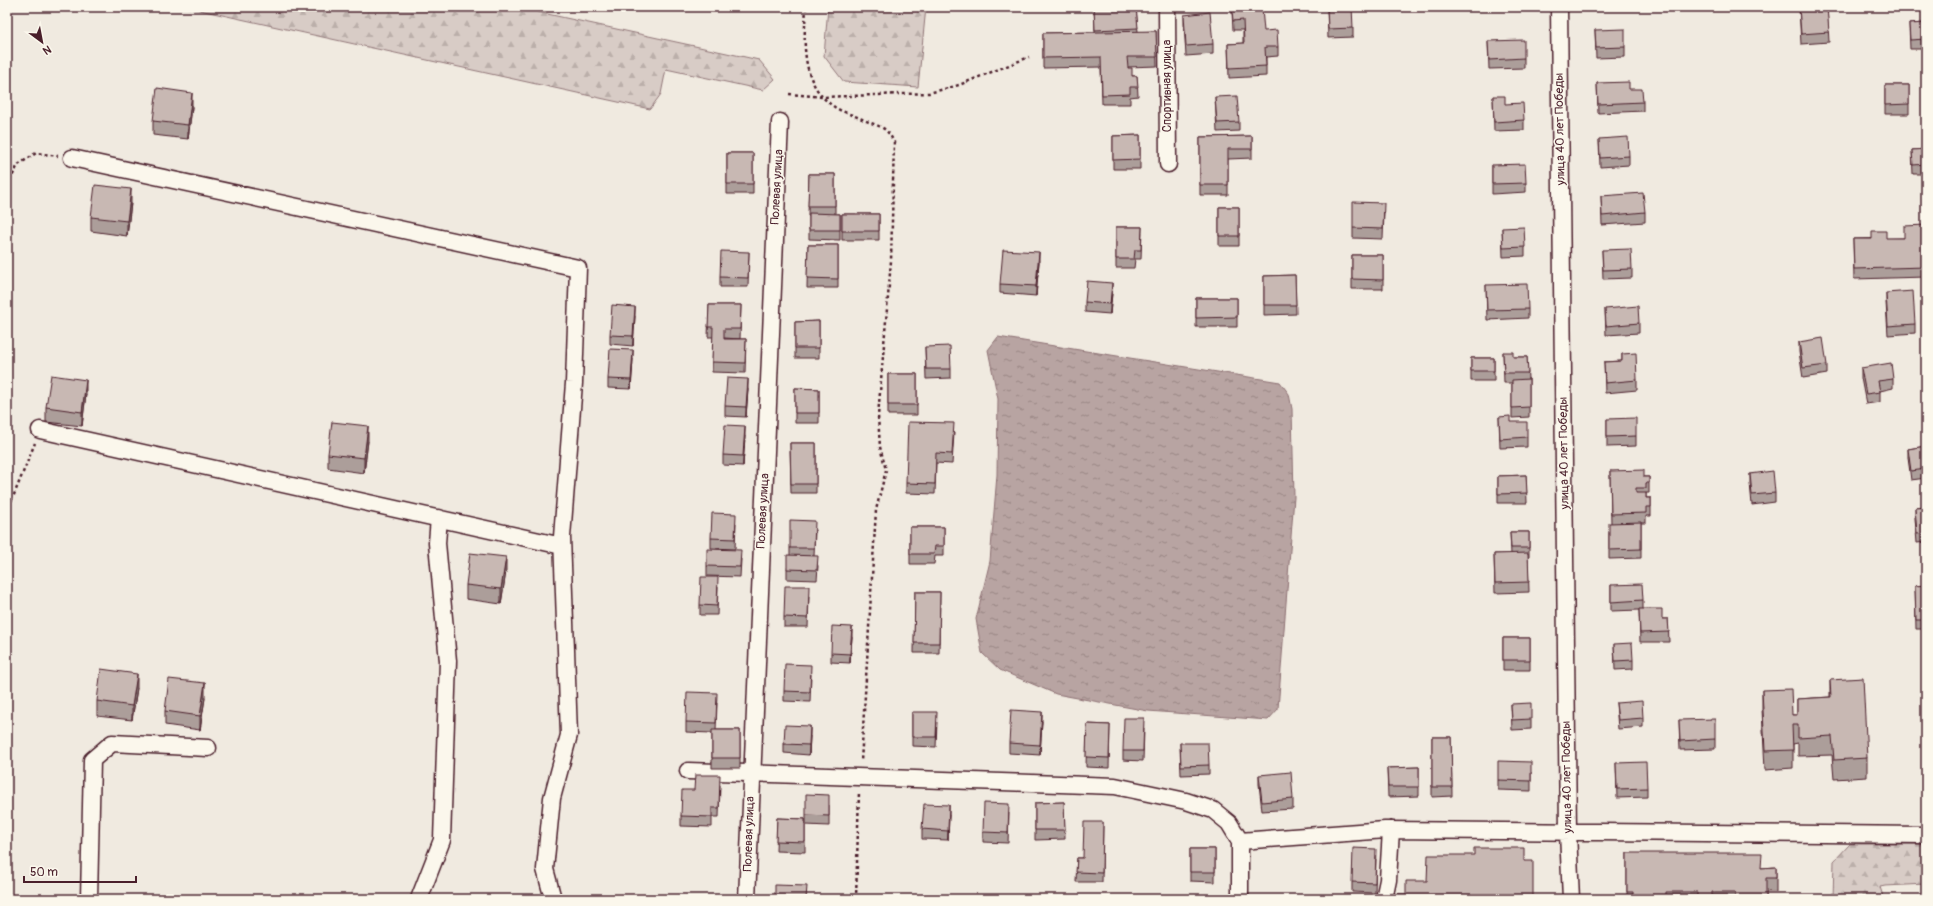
<svg xmlns="http://www.w3.org/2000/svg" width="1933" height="906" font-family="Pangolin,sans-serif">
<style>
.forest{fill:url(#forest-firs);stroke:#917678}
.water{fill:url(#water-ripples);stroke:#8c6f72}
.lines{fill:none;stroke-linecap:round;stroke-linejoin:round}
.minor-casing{stroke:#4a1f2b;stroke-width:19}
.path{stroke:#4a1f2b;stroke-width:2.5;stroke-dasharray:3 3;stroke-linecap:butt}
.minor{stroke:#fbf7ec;stroke-width:16}
.wall{fill:#ac9e9a;stroke:#4a1f2b}
.shaded-wall{fill:#8c817d;stroke:#4a1f2b}
.building{fill:#c8b8b3;stroke:#4a1f2b}
.labels{text-anchor:middle;dominant-baseline:central;stroke-width:3;stroke-linejoin:round;paint-order:stroke}
.street-label{font-size:12px;fill:#4a1f2b;stroke:#fbf7ec}
</style>
<defs>
<pattern id="forest-firs" width="22" height="20" patternUnits="userSpaceOnUse"><rect width="22" height="20" fill="#d8ccc6"/><path d="M5 1l3.5 6h-7zM16 11l3.5 6h-7z" fill="#bbafaa"/></pattern>
<pattern id="water-ripples" width="26" height="14" patternUnits="userSpaceOnUse"><rect width="26" height="14" fill="#b8a4a2"/><path d="M2 4q2-2 4 0t4 0M15 11q2-2 4 0t4 0" fill="none" stroke="#988584"/></pattern>
</defs>
<rect width="100%" height="100%" fill="#f0eae0"/>
<filter id="ink" filterUnits="userSpaceOnUse"><feTurbulence type="fractalNoise" baseFrequency=".025" numOctaves="2"/><feDisplacementMap in="SourceGraphic" scale="8" xChannelSelector="R" yChannelSelector="G"/><feConvolveMatrix kernelMatrix="1 2 1 2 8 2 1 2 1" color-interpolation-filters="sRGB"/></filter>
<g filter="url(#ink)">
<path class="forest" d="M186,7h329l244,53 16,19 -12,11 -97,-21 -5,25 -11,15z
M828,7h98l-8,80 -74,-5 -20,-26z
M1850,844h76v40l-41,2 -5,1 4,12h-51l1,-38z"/>
<path class="water" d="M998,337l282,45 9,12 3,15 2,88 -16,212 -10,11 -120,-9 -92,-17 -56,-24 -18,-17 -6,-34 14,-58 7,-86 1,-76 -10,-49z"/>
<g class="lines">
<defs>
<path id="minor" d="M1167,7l1,157
M1559,7l9,825 3,67
M72,158l506,110 -4,115 -12,154 7,198 -17,63 -7,71 8,30
M40,430l522,116
M688,771l427,15 71,15 27,9 16,13 11,18v58
M1240,841l145,-11 541,5
M89,899l3,-139 20,-17 96,5
M419,899l23,-59 6,-179 -11,-118 2,-25
M747,899l33,-777
M1384,899l4,-19 3,-50"/>
</defs>
<use href="#minor" class="minor-casing"/>
<path class="path" d="M806,7c-2,35 -6,76 27,99 8,6 21,9 31,14 16,7 22,6 30,22l-3,119 -13,155 2,31 6,23 -10,40 -15,252
M789,94l34,3 106,-4 30,-8 70,-28
M7,186l11,-21 18,-12 22,3
M7,512l28,-69
M856,899l3,-108"/>
<use href="#minor" class="minor"/>
</g>
<path class="wall" d="M1094,7h42l2,25 18,-1 1,35 -29,1v1l4,8h5l1,20 -8,1v7h-28l-1,-37 -58,1v-35l52,-1z
M1327,7l26,21v9l-25,1z
M1799,7h28l2,35 -28,2z
M1232,11l32,20 14,16v9l-12,1v19l-37,2 -1,-34 15,-1v-13h-10z
M1184,15l29,29v10l-27,2 -2,-32z
M1926,23v26h-16l-1,-25z
M1595,30l30,17v10l-29,1z
M1488,41l36,17v10l-35,1z
M1597,83l32,6 14,13v9l-45,2z
M1885,85h24v29h-24z
M1493,96l12,8 19,16v10l-30,1z
M1215,97l24,25v9l-22,1z
M192,107l-4,32 -35,-4v-14z
M1140,135v34h-27v-33z
M1252,136v22l-24,1v36h-28v-58z
M1599,139l30,17v9l-29,2z
M1926,149v25h-13l-1,-24z
M727,153h26v41h-26z
M1492,165l34,18v9l-34,2z
M809,174h26v40h5v26l-31,-1v-23h-1z
M1601,196l44,16v10l-43,3z
M131,203l-4,33 -36,-5v-14z
M1219,207h20v39h-20z
M1384,212l-1,27 -30,-1v-10z
M842,214h37v26h-37z
M1926,225v52l-72,2 -1,-40 51,-1z
M1116,227h26l-1,32h-6l-1,9h-18z
M1502,228l23,19v9l-22,1z
M808,245h30v43h-31z
M1602,250l30,19v9l-29,1z
M749,252l-1,35h-28v-10z
M1352,255h31v34h-31z
M1039,262l-3,34 -36,-3v-9z
M1295,275l1,39 -32,1v-39z
M1486,285l42,24v9l-41,2z
M1112,293l-2,21 -25,-2v-10z
M1886,293l29,31v9l-27,2 -2,-33z
M1196,298h41v29h-41z
M709,305h32l-1,34 -16,-1v1h22l-1,34 -33,-1 1,-35h-5z
M1605,309l34,14v10l-33,2z
M635,316l-2,30 -23,-2v-9z
M819,321v37h-24v-36z
M1799,342l28,23v9l-24,4 -4,-26z
M925,347l26,22v9l-25,1z
M1503,352l10,5h14l1,22h1v38l-17,1v-35h-8z
M1622,354l15,26v10l-32,3 -1,-31 18,-1z
M1471,358h23v23h-23z
M633,359l-2,30 -23,-1v-9z
M1861,368l32,11v9l-13,3v11l-14,2 -5,-26z
M888,374h29v41h-29z
M795,388l24,1v34h-24z
M748,389l-2,28 -21,-1v-10z
M86,394l-4,32 -36,-4v-15z
M1499,417l11,5 17,15v10l-27,1z
M1607,419l29,17v10l-29,1z
M954,433l-2,31 -16,-1 -1,31 -29,-1v-10z
M745,436l-2,30 -20,-1v-10z
M368,441l-4,32 -36,-5v-14z
M790,443h26v50h-25z
M1926,446v32l-15,2 -3,-22v-9z
M1610,471l34,6h5v16h-3v5h5v18h-5v7h-5v35l-32,1v-26l2,-10z
M1750,474l25,19v9l-23,3 -2,-22z
M1526,475l1,28h-29v-27z
M1926,507v35l-9,1 -2,-25v-10z
M736,523l-1,26 -24,-1v-10z
M910,527h34v29h-9l-1,8h-24z
M815,530l-1,26 4,10 -1,14 -30,-1v-10l3,-14v-7z
M1510,532h19v25h-1l1,35 -34,1 -1,-39h17z
M741,559l-1,18 -33,-1v-10z
M506,571l-5,33 -35,-5v-14z
M1611,585l32,15v9l19,10h6l1,23h-29l-1,-32 -28,1z
M1926,585v44h-10l-1,-43z
M718,587l-1,28h-17v-10z
M915,592h25l-1,61h-25z
M809,596l-1,31h-24v-10z
M852,637l-2,26 -19,-1v-9z
M1503,638h27v32h-27z
M1614,644l19,16v9l-18,1z
M811,674l-1,28 -26,-1v-10z
M1830,680l37,78v19l-33,2 -2,-24 -34,1v-13l-5,1v24l-28,2 -3,-61v-19l30,25h5v-16l33,-2z
M137,688l-5,32 -35,-4v-15z
M205,698l-5,32 -35,-5v-14z
M717,703l-1,27h24v38h-28v-35l-26,-1v-10z
M1616,703l27,15v9l-25,2z
M1511,704l20,15v10l-19,1z
M912,712l25,10 -1,25 -24,-1z
M1679,720l36,19v10l-35,1z
M1042,721l-2,34 -31,-2v-10z
M1087,724l23,1 -1,43 -23,-1z
M1144,728l-1,33 -20,-1v-9z
M810,736l-1,19 -25,-2v-9z
M1432,737h19l1,59 -20,1z
M1180,743l29,22v9l-28,1z
M1616,763l31,25v9l-30,1z
M1419,767v29l-31,1 -1,-29z
M1531,772v19l-33,-1v-10z
M1259,775l34,24v10l-31,2 -3,-27z
M720,785l-1,32h-7v10l-31,-1v-10l13,-26z
M1064,802l1,37 -30,1v-37z
M829,805v21l-23,-1v-10z
M1009,813l-1,30 -25,-1v-10z
M949,815l-1,25 -26,-1v-10z
M777,818l28,1v33l-29,-1z
M1103,822l-1,60h-26l1,-24h6z
M1190,849h25v33l-25,-1z
M1627,853l135,15 14,-1v25h-10v7h-139z
M1376,859l-1,34 -23,-1v-10z"/>
<path class="shaded-wall" d="M192,93v14l-4,32v-14z
M131,189v14l-4,33v-15z
M1039,252v10l-3,34v-10z
M1112,283v10l-2,21v-10z
M635,307v9l-2,30v-10z
M633,350v9l-2,30v-9z
M748,379v10l-2,28v-10z
M86,380v14l-4,32v-14z
M368,426v15l-4,32v-15z
M745,426v10l-2,30v-10z
M506,557v14l-5,33v-15z
M852,627v10l-2,26v-9z
M137,674v14l-5,32v-14z
M205,683v15l-5,32v-14z
M1042,712v9l-2,34v-10z
M810,726v10l-1,19v-10z
M949,805v10l-1,25v-9z"/>
<path class="building" d="M1094,7h42l2,21 -43,2z
M1327,7h25l1,21 -25,1z
M1799,7h28l2,25 -28,2z
M1262,9l2,22 13,-1 1,17h-13l1,19 -37,2 -1,-24 16,-1 -1,-23 -10,1 -1,-10z
M1210,12l3,32 -27,2 -2,-31z
M1926,23v16l-16,1 -1,-16z
M1625,29v18l-29,1 -1,-18z
M1156,31l1,26h-30l1,11h4v8h5l1,11h-8v7l-28,1 -1,-38 -58,1v-25z
M1524,40v18l-35,2 -1,-19z
M1629,82v7h13l1,13 -45,2 -1,-21z
M1885,85h24v19l-24,1z
M157,88l35,5 -4,32 -35,-4z
M1237,96l2,26 -22,1 -2,-26z
M1493,96h12v8l18,-1 1,17 -30,2z
M1140,135v24l-27,1v-24z
M1252,136v13h-24v36h-28v-48z
M1628,137l1,19 -29,2 -1,-19z
M1926,149v15l-13,1 -1,-15z
M727,153h26v31h-26z
M1525,164l1,19 -34,1v-19z
M809,174h26v32h-27z
M95,185l36,4 -4,32 -36,-4z
M1643,193l2,19 -43,4 -1,-20z
M1353,202l31,1 -1,26 -30,-1z
M1219,207h20v29h-20z
M809,213l31,1v16h-31z
M842,214h37v17h-37z
M1926,225v42l-72,2 -1,-30h19v-8h14v7h18v-12z
M1116,227h26l-1,23h-6l-1,9h-18z
M1524,227l1,20 -22,1 -1,-20z
M808,245h30v34l-31,-1z
M1631,249l1,20 -29,1 -1,-20z
M1003,250l36,2 -3,34 -36,-2z
M721,251l28,1 -1,26 -28,-1z
M1352,255h31v25l-31,-1z
M1295,275l1,30h-32v-29z
M1087,281l25,2 -2,21 -25,-2z
M1527,284l1,25 -41,1 -1,-25z
M1913,291l2,33 -27,2 -2,-33z
M1196,298h41v19l-41,1z
M612,305l23,2 -2,29 -23,-1z
M709,305h32l-1,24h-16v10h22l-1,24 -33,-1 1,-35h-5z
M1638,306l1,17 -33,3 -1,-17z
M819,321v27h-24v-26z
M1823,338l4,27 -24,3 -4,-26z
M950,346l1,23h-25l-1,-22z
M610,349l23,1 -2,30 -23,-1z
M1503,352h10v5h14l1,16h-24z
M1636,353l1,27 -32,3 -1,-21 18,-1v-7z
M1471,358h23v13h-23z
M1891,363l2,16 -15,2 2,11 -14,2 -5,-26z
M888,374h29v31h-29z
M51,375l35,5 -4,32 -36,-5z
M727,378l21,1 -2,28 -21,-1z
M1529,379v28l-17,1v-28z
M795,388l24,1v24h-24z
M1510,416v6h17v15l-27,2 -1,-22z
M1636,418v18l-29,1v-18z
M332,422l36,4 -4,32 -36,-4z
M908,422l46,1 -2,31 -16,-1 -1,31 -29,-1z
M725,425l20,1 -2,30 -20,-1z
M790,443h26v41h-25z
M1926,446v23l-15,2 -3,-22z
M1644,470v7h5v6h-3v5h-10v5h10v5h5v9h-5v6l-35,1 -1,-43z
M1773,471l2,22 -23,2 -2,-21z
M1526,475l1,18 -29,1v-18z
M1926,507v26l-9,1 -2,-26z
M712,513l24,1 -1,25 -24,-1z
M790,520l25,1 -1,27h-24z
M1641,522v27l-32,1v-27z
M910,527h34v19h-9l-1,8h-24z
M1510,532h19v16h-18z
M707,549l34,1 -1,17 -33,-1z
M470,553l36,4 -5,32 -35,-4z
M1528,553l1,29 -34,1 -1,-29z
M787,555l31,1 -1,14 -30,-1z
M701,577h17l-1,29 -17,-1z
M1642,584l1,16 -32,2v-17z
M1926,585v35h-10l-1,-34z
M785,586h24l-1,32 -24,-1z
M915,592h25l-1,51h-25z
M1639,609h23v10h6l1,13 -29,1z
M832,626l20,1 -2,27 -19,-1z
M1503,638h27v22h-27z
M1632,643l1,17 -18,1 -1,-17z
M785,664l26,1 -1,27 -26,-1z
M101,669l36,5 -5,32 -35,-5z
M1863,678l4,80 -33,2 -2,-24 -34,2v-13h-6l1,25 -28,1 -3,-61 29,-1 1,26h5v-16l34,-2 -1,-17z
M169,679l36,4 -5,33 -35,-5z
M687,692l30,1 -1,30 -30,-1z
M1642,701l1,17 -25,2 -2,-17z
M1531,703v16l-19,1 -1,-16z
M1011,710l31,2 -2,33 -31,-2z
M912,712h25l-1,25h-24z
M1124,718h20l-1,33h-20z
M1715,719v20l-35,2 -1,-21z
M1087,724l23,1 -1,33 -23,-1z
M785,725l25,1 -1,19 -25,-1z
M712,730h28v28h-28z
M1432,737h19l1,50h-20z
M1180,743h28l1,22 -28,1z
M1498,761l33,1v19l-33,-1z
M1646,762l1,26 -30,1 -1,-26z
M1419,767v20h-31l-1,-19z
M1291,772l2,27 -31,3 -3,-27z
M695,775h25l-1,33h-7v9l-31,-1 1,-26h12z
M806,794l23,1v21l-23,-1z
M1064,802l1,28h-30v-27z
M984,803l25,1 -1,29 -25,-1z
M924,804l25,1 -1,26 -26,-2z
M777,818l28,1v23l-29,-1z
M1084,822h19l-1,51 -26,-1 1,-14h6z
M1353,848l23,1 -1,34 -23,-1z
M1474,848h50v13h9v38h-145v-5h18v-13h21l1,-26h46z
M1190,849h25v23h-25z
M1627,853h135l-1,15 15,-1v11h-10v20h-5v1h-26v-7h-23v6h-15v-6h-31v7h-33v-7h-6z
M775,885l32,1 -1,13h-31z"/>
</g>
<g class="labels">
<g class="street-label">
<text transform="translate(1167 86) rotate(-90)">Спортивная улица</text>
<text transform="translate(1560 129) rotate(-91)">улица 40 лет Победы</text>
<text transform="translate(777 187) rotate(-87)">Полевая улица</text>
<text transform="translate(1564 453) rotate(-91)">улица 40 лет Победы</text>
<text transform="translate(763 511) rotate(-87)">Полевая улица</text>
<text transform="translate(1567 777) rotate(-91)">улица 40 лет Победы</text>
<text transform="translate(749 834) rotate(-88)">Полевая улица</text>
</g>
</g>
<rect width="1933" height="906" fill="none" stroke="#fbf7ec" stroke-width="24"/>
<rect x="12" y="12" width="1909" height="882" fill="none" stroke="#4a1f2b" stroke-width="1.5" filter="url(#ink)"/>
<g transform="translate(42 42) rotate(148)" stroke="#fbf7ec" stroke-width="3" paint-order="stroke">
<path d="M0-3L7 15L0 10L-7 15Z" fill="#4a1f2b"/>
<text y="-6" font-size="11" font-weight="bold" text-anchor="middle" fill="#4a1f2b">N</text>
</g>
<path d="M24 876v6h112v-6" fill="none" stroke="#4a1f2b" stroke-width="2"/>
<text x="30" y="876" font-size="12" fill="#4a1f2b" stroke="#fbf7ec" stroke-width="3" paint-order="stroke">50 m</text>
</svg>
